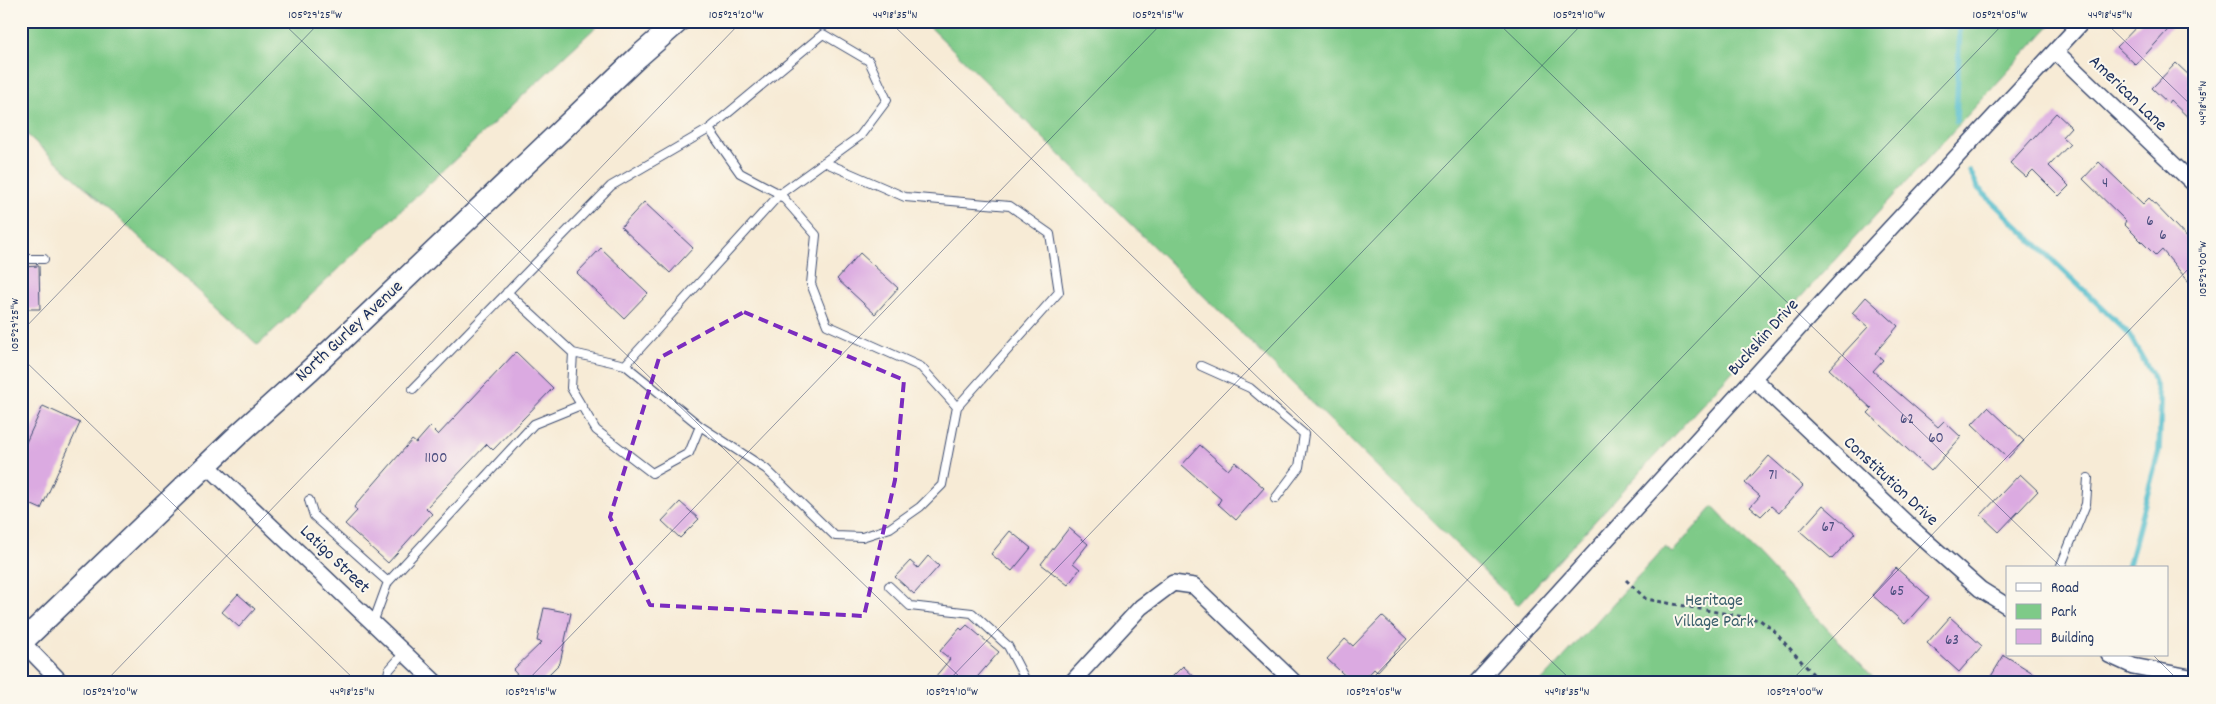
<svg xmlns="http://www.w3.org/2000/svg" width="2216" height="704" font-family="Dekko,sans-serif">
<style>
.green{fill:#7eca88;stroke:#4c7c73}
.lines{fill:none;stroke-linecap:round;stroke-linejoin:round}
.stream{stroke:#4fbbcb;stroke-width:5.5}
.building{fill:#dbaae1}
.lane-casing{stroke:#3c4b70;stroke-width:10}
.street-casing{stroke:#3c4b70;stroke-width:18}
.secondary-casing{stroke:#3c4b70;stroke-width:24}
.path{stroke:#3c4b70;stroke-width:3;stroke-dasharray:4 4;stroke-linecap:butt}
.lane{stroke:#fff;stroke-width:8}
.street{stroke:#fff;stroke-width:15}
.secondary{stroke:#fff;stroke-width:21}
.marked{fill:none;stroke:#7b2cbf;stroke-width:4;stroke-dasharray:10 6;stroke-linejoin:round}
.ticks{fill:none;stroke:#1b2f5e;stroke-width:1;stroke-opacity:0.45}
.labels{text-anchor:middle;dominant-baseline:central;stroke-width:4;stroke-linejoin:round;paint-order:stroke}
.number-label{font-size:15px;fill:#4b4e7f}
.street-label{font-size:18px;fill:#1b2f5e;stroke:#fbf7ec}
.park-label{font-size:18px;fill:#395e6b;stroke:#fbf7ec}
.neatline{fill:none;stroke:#1b2f5e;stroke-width:2}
.ticks-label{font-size:12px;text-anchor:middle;fill:#1b2f5e}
</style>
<rect width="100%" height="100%" fill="#fbf7ec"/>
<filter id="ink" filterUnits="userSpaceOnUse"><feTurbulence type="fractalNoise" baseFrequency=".02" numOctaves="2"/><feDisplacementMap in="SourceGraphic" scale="10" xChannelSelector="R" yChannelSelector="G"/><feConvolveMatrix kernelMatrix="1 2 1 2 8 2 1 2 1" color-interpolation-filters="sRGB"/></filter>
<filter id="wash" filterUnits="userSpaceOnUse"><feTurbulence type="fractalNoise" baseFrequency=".0096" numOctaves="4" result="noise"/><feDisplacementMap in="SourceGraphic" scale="20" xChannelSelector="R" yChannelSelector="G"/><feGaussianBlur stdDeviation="1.12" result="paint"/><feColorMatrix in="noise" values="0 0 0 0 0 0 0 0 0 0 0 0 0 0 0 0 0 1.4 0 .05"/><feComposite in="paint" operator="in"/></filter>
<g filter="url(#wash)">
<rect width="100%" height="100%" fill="#f7ebd6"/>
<path class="green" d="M21,21h581l-344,324 -237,-216z
M924,21h1130l-536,584z
M1713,507l165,176h-338l125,-136 7,6z"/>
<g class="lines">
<path class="stream" d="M1956,121l4,-100
M1970,171l8,17 150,145 23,40 10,30 -2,47 -31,118
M2107,677l2,6"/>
</g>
<g id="blocks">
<path class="building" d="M2142,21h34l-40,44 -19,-18z
M2176,63l17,16 -5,6 7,6v33l-25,-24 -2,3 -16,-15z
M2056,113l15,14 -9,10 8,7 -21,22 20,20 -10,10 -26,-26 -7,7 -16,-14z
M2099,162l44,42 6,-6 46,48v43l-33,-39 -6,6 -32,-32 2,-3 -43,-42z
M644,202l49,46 -23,25 -49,-46z
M601,248l47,45 -24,25 -47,-45z
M860,253l38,35 -23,26 -38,-35z
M39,266l1,43h-19v-42z
M1866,297l32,29 -23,27 8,7 -10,11 65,56 6,-6 17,16 -30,34 -63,-58 4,-4 -43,-40 39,-42 -16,-14z
M516,352l37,36 -60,62 -6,-6 -61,64 6,6 -44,49 -43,-39 12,-13 -3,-4 58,-67 4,3 14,-16 8,8z
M43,406l37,17 -39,86 -20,-9v-47z
M1988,407l36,34 -16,17 -36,-34z
M1200,445l28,25 7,-8 29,26 -28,32 -18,-16 3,-5 -39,-34z
M1769,456l34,30 -24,27 -8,-7 -10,10 -11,-9 10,-11 -15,-13z
M2020,474l18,17 -39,41 -18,-17z
M680,502l19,17 -19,19 -18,-17z
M1823,505l32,28 -23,26 -32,-28z
M1069,528l19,16 -15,19 7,6 -12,16 -27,-21z
M1010,531l21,17 -19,23 -21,-17z
M928,556l11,10 -25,28 -19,-17 15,-16 8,7z
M1896,568l33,29 -24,27 -33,-29z
M238,594l17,15 -16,18 -17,-15z
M544,608l27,5 -11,50 -20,20h-15l-12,-13 29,-28 -5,-1z
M1382,616l25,23 -30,33 -3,-3 -13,14h-8l-26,-24 18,-20 8,7z
M1950,617l32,29 -23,26 -32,-29z
M967,625l32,27 -27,31h-42l20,-24 -10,-8 20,-23 2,2z
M2004,655l45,28h-62z
M1183,666l18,17h-35z"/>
</g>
</g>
<g filter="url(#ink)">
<use href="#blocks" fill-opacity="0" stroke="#3c4b70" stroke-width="1"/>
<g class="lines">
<defs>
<path id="lane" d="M824,162l81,35 105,9 40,28 9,58 -102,115
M21,259h23
M507,292l66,61 52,12 75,61 -11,27 -37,20 -56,-43 -25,-42 2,-35
M1201,366l49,22 54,46 -5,33 -24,32
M413,389l198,-203 98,-57 114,-95 46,27 18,39 -27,36 -80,58 -155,171
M700,426l66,43 69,67 27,1 28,-9 30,-21 22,-22 15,-78 -36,-40 -94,-42 -16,-41 5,-49 -36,-41 -40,-21 -31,-44
M309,500l5,16 74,66
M2060,568l26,-64 2,-26
M889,586l21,20 62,7 36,33 16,31
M373,623l15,-41 146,-158 47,-19
M386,683l3,-13 15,-17"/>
<path id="street" d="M2055,51l140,134
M1753,378l164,155 63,56 27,17
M207,465l229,218
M22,642l40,41
M2109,655l24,11 62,12
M1071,683l70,-76 32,-24 21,3 101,97
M1476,683l393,-432 214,-230"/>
<path id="secondary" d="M21,643l219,-210 70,-63 328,-313 41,-36"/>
</defs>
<use href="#lane" class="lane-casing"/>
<use href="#street" class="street-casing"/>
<use href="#secondary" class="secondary-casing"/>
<path class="path" d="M1626,580l20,19 114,21 13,10 48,53"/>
<use href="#lane" class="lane"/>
<use href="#street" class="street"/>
<use href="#secondary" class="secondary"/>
</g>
</g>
<path class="marked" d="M744,312l160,68 -9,100 -31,136 -214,-11 -40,-88 49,-159z"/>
<path class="ticks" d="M281,21l685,662M889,21l685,662M1496,21l566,547M2104,21l91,88M21,332l300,-311M21,357l337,326M2153,655l28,28M104,683l638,-662M525,683l639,-662M946,683l639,-662M1368,683l638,-662M1789,683l406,-421"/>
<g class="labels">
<g class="number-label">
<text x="2105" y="184">4</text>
<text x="2150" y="222">6</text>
<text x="2163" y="236">6</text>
<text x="1907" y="420">62</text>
<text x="1936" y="439">60</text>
<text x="436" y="459">1100</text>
<text x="1773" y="476">71</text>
<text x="1828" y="528">67</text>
<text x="1897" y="592">65</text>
<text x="1952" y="641">63</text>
</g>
<g class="street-label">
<text transform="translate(2127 94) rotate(44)">American Lane</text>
<text transform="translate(350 332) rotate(-43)">North Gurley Avenue</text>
<text transform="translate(1764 338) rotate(-48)">Buckskin Drive</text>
<text transform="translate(1890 482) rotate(43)">Constitution Drive</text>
<text transform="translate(334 560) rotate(44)">Latigo Street</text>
</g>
<g class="park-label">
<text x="1714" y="601">Heritage<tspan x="1714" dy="21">Village Park</tspan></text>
</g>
</g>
<rect width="2216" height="704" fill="none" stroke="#fbf7ec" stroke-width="55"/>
<rect x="2006" y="566" width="162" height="90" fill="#fbf7ec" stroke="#a1a7b3"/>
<rect x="2016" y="583" width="25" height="8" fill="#ffffff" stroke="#a1a7b3"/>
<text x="2051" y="592" font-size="15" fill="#1b2f5e">Road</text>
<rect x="2016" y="604" width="25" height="15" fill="#7eca88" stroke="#a1a7b3"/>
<text x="2051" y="616" font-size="15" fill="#1b2f5e">Park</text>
<rect x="2016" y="629" width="25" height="15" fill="#dbaae1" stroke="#a1a7b3"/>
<text x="2051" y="642" font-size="15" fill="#1b2f5e">Building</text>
<rect x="28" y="28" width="2160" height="648" class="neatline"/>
<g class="ticks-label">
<text x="315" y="18">105°29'25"W</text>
<text x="736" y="18">105°29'20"W</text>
<text x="895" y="18">44°18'35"N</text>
<text x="1158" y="18">105°29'15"W</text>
<text x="1579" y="18">105°29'10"W</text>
<text x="2000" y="18">105°29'05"W</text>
<text x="2110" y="18">44°18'45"N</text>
<text transform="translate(2202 103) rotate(-90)" y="4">44°18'45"N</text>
<text transform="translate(2202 269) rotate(-90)" y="4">105°29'00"W</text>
<text transform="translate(14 325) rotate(-90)" y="4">105°29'25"W</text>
<text x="110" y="695">105°29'20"W</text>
<text x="352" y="695">44°18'25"N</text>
<text x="531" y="695">105°29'15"W</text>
<text x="952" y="695">105°29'10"W</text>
<text x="1374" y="695">105°29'05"W</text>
<text x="1567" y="695">44°18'35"N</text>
<text x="1795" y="695">105°29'00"W</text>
</g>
</svg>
